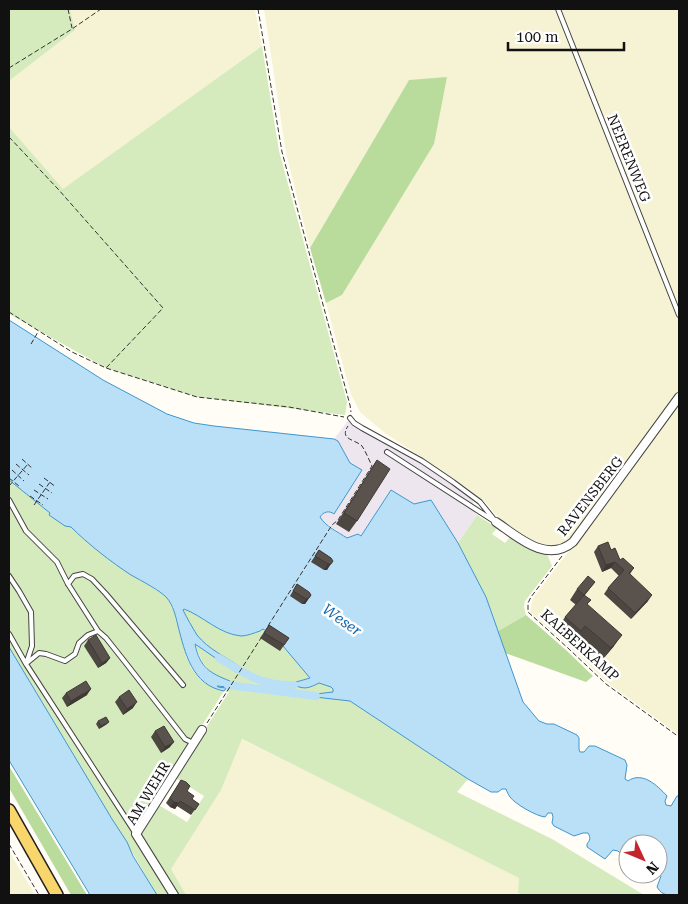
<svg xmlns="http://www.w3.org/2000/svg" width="688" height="904" font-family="'Roboto Serif',serif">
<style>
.industrial{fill:#eee6ef}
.farmland{fill:#f6f3d4}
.green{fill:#d5ebbd}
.forest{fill:#b9dc9c}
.water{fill:#b9e0f7;stroke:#3f96cf}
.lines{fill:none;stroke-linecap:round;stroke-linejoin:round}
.canal{stroke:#b9e0f7;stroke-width:8}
.service-casing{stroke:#444;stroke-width:6}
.minor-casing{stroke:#444;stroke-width:10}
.primary-casing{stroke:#222;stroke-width:14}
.path{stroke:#333;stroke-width:1;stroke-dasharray:5 2.5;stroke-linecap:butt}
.service{stroke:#fff;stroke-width:4}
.minor{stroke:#fff;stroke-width:8}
.primary{stroke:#f9d66b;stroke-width:11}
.wall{fill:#4d4742}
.shaded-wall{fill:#3f3936}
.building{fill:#5a524d;stroke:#3f3936}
.labels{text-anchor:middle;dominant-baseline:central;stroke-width:5;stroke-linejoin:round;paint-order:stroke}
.street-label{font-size:14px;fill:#111;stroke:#fff}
.water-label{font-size:15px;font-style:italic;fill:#1768a6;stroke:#fff}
</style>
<rect width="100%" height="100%" fill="#fffdf5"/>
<path class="industrial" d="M348,421l72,41 31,21 22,18 2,12 2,2 -19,28 -27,-43 -17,4 -23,-14 -30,46 -3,-2 -11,4 -27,-19v-2l2,-4 9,-1 3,2 27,-44 -11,-7 -12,-22 -4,-2z"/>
<path class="farmland" d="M70,9h185l7,37 -199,144 -54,-63v-46l66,-51z
M264,9h415v726l-71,-52 -37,-35 -41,-36 3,-14 68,-89 -35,33 -11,4 -21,-4 -33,-21 -15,-18 -24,-19 -77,-51 -25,-21 -9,-18 -25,-91 16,-8 67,-215 -99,168 -24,-95z
M241,739l279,139 -2,17h-332l-16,-26 51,-79z
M9,851l26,44h-26z"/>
<path class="green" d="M9,9h61l5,21 -66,51z
M262,46l17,105 68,251 -2,13 -148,-18 -91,-29 -97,-54v-187l54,62z
M9,480l41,33 21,14 41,35 55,35 7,15 12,44 6,13 8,10 15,9 9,3 -7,-4 -4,-13 -11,-12 -7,-18 41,28 -18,-12 3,-5 19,12c-15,-10 -33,-18 -43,-32 -6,-8 -10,-17 -14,-25v-2c18,7 39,28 58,28 7,0 14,-3 20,-5l1,-2 3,2 -4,7 22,8 27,32 -14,4 14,5 9,-4 12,4 2,2v3l-17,2v3l34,4 118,78 -11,13 95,47 92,56h-122l-4,-2 1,-15 -277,-139 -21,51 -50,79 15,26h-9l-18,-29 -19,-35 17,-27 30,18 17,-26 -30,-19 55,-85 -5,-1 -91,143 37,61h-13c-15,-25 -29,-51 -45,-76l-103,-172z
M477,515l20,13 -5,6 13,9 5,-6 23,13 14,4 5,12 -27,35 -1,6 2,8 -28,16 -12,-34 -28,-54z"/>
<path class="forest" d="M447,77l-13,67 -92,151 -16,8 -16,-55 99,-168z
M526,615l41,36 26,25 -7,6 -81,-29 -7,-22z
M9,766l78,129h-16l-62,-107z"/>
<path class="water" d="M9,320l94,60 64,34 27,9 20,3 120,13 4,2 12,22 12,7 -28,44c-5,-4 -11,-2 -14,3 5,9 18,15 27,21l11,-4 3,2 30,-46 23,14 17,-4 27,43 28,54 37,105 16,19 8,3h7l23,11 2,3v11l1,3h4l5,-6h6l30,14 2,5 -2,14 3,2c14,-10 29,4 39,15l-2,5 1,4 5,1 6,-10h2v99c-10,0 -16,2 -22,-8l4,-11 -3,-3v-29h-30v28l-5,-4 -1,-13 -4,-4 -5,-1 -8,9 -18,-12v-3c3,-4 4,-6 1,-11h-5l-9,3 -20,-10 -2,-3 1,-6 -1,-4h-4l-3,4c-9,-1 -30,-13 -35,-20 -2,-3 -3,-5 -4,-8h-4l-4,3h-7l-23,-13 -118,-78 -35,-4 1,-3 17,-2v-3l-2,-2 -12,-4c-10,5 -14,7 -25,2l2,-3 14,-4 -27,-32 2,-3 -22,-14 -3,2c-6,2 -13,5 -19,5 -22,-2 -38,-20 -57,-27l-1,1c4,8 9,17 14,25 11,14 29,22 43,32l-19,-11 -3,4 18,12 -41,-28c5,24 15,29 35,37l-3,6 -10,-1 1,1 8,1 -2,3c-32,-6 -39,-38 -46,-65 -2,-9 -5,-21 -11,-28 -6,-7 -27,-18 -36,-23 -20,-13 -43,-31 -60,-48l-6,-1 -16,-11 1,-2 -41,-33z
M9,647l103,172 15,23 6,14 24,39h-67l-80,-133 -1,-2z"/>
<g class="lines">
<path class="canal" d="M219,658c27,16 42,28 75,27
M228,685l88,11"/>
<defs>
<path id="service" d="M558,9l121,306
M350,418l4,5 8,5 60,33 31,21 27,20 16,20
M387,452l107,69
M9,500l17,31 31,31 11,22 30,47 8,7 19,24 60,77 8,4
M9,576l10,15 12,21 1,34 -6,18
M68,584l6,-8 9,-2 9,5 14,15 77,91
M9,634l17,30 110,170
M28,662l11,-9 7,1 19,7 10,-7 4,-11 9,-8 10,-4"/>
<path id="minor" d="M496,522c22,15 51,42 77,20l106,-145
M174,895l-38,-61 66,-104"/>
<path id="primary" d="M9,810l48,85"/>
</defs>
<use href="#service" class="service-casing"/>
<use href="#minor" class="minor-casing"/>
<use href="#primary" class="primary-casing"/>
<path class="path" d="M68,9l4,19
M258,9l24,143 68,253 1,7
M9,68l63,-39 29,-20
M9,137l49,52 105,119 -57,60
M9,312l63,40 34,16 91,29 92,10 55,10
M31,344l7,-12
M22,459l11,10
M16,464l13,11
M12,470l12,11
M9,478l10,8
M44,478l12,9
M39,484l13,9
M9,486l19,-22
M34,490l14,9
M30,496l13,9
M34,505l16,-23
M562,556l-31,41 -3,6v9l41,37 37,35 73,53
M268,626l64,-101 6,-5 34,-54c-3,-6 -6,-14 -10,-20 -7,-7 -23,-6 -14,-20
M207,723l54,-85
M9,844l30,51"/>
<use href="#service" class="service"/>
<use href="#minor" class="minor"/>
<use href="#primary" class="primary"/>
</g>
<path class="wall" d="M377,460l-20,61 -8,11 -13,-8z
M598,546l13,4 9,10 14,8 -4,6 18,27 -17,18 -27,-25 4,-6 11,-12 -8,-8 -9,4 -8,-20z
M319,550l12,8 -4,12h-3l-13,-8z
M595,582l-10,13 2,10 27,41 -11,13 -25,-22 -4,5 -16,-14 7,-11 11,-12 -6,-5 7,-11z
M297,584l14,11 -6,9h-3l-12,-8z
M269,625l20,13 -9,13 -20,-13z
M88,640l22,18 -4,5 -8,5 -14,-22z
M66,693l21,2 -20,12 -5,-9z
M119,697l14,11 -10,7 -8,-13z
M98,721l9,3 -8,5 -3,-5z
M155,731l15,16 -9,6 -10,-16z
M181,780l11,19 7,5 -8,11 -14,-9 -2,3 -5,-2 -4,-4z"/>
<path class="shaded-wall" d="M615,562l-4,6 -9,4 4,-7z
M328,564h3l-4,6h-3z
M652,595l-4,6 -17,18 4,-6z
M309,598l-4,6h-3l4,-5z
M622,635l-8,11 -11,13 8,-11z
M110,658l-4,5 -8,5 4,-5z
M91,689l-4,6 -20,12 4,-6z
M137,702l-4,6 -10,7 4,-6z
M109,722l-2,2 -8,5 2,-3z
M174,742l-4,5 -9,6 4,-6z
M174,802l5,1 -4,6 -5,-2z"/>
<path class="building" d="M377,460l13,9 -33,52 -13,-8z
M608,542l3,8 4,-2 5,12 3,-2 11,10 -5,5 23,22 -17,18 -27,-25 16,-18 -9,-8 -9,3 -8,-19z
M319,550l12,8 2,3 -2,3h-3l-13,-8z
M588,576l7,6 -11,13 -7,-6z
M297,584l12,8 2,3 -2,3 -3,1 -13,-8z
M584,595l7,5 -4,4 35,31 -11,13 -26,-22 -4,5 -16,-14z
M269,625l20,13 -5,7 -20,-12z
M96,635l14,23 -8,5 -14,-23z
M86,681l5,8 -20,12 -5,-8z
M129,690l8,12 -10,7 -8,-12z
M106,717l3,5 -8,4 -3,-5z
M164,726l10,16 -9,5 -10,-16z
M181,780l5,2 4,4 -3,5 7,5 -2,3 7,5 -4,6 -15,-9 -1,2 -5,-1 -4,-4z"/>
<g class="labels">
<g class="street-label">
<text transform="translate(629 158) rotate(68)">NEERENWEG</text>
<text transform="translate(590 496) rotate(-52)">RAVENSBERG</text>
<text transform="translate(580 645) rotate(42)">KALBERKAMP</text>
<text transform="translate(148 793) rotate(-59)">AM WEHR</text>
</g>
<g class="water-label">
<text transform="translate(342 620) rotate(35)">Weser</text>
</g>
</g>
<rect width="688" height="904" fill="none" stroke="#111111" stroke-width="20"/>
<g transform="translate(643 859) rotate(134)"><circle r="24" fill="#ffffff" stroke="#a0a0a0"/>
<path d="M0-4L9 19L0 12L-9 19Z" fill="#c4262e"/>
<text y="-8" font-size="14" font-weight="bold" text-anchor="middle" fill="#111111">N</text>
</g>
<path d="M508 42v8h116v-8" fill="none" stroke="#111111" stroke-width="2.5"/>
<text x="516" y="42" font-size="15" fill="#111111" stroke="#ffffff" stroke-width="4" paint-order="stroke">100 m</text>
</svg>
